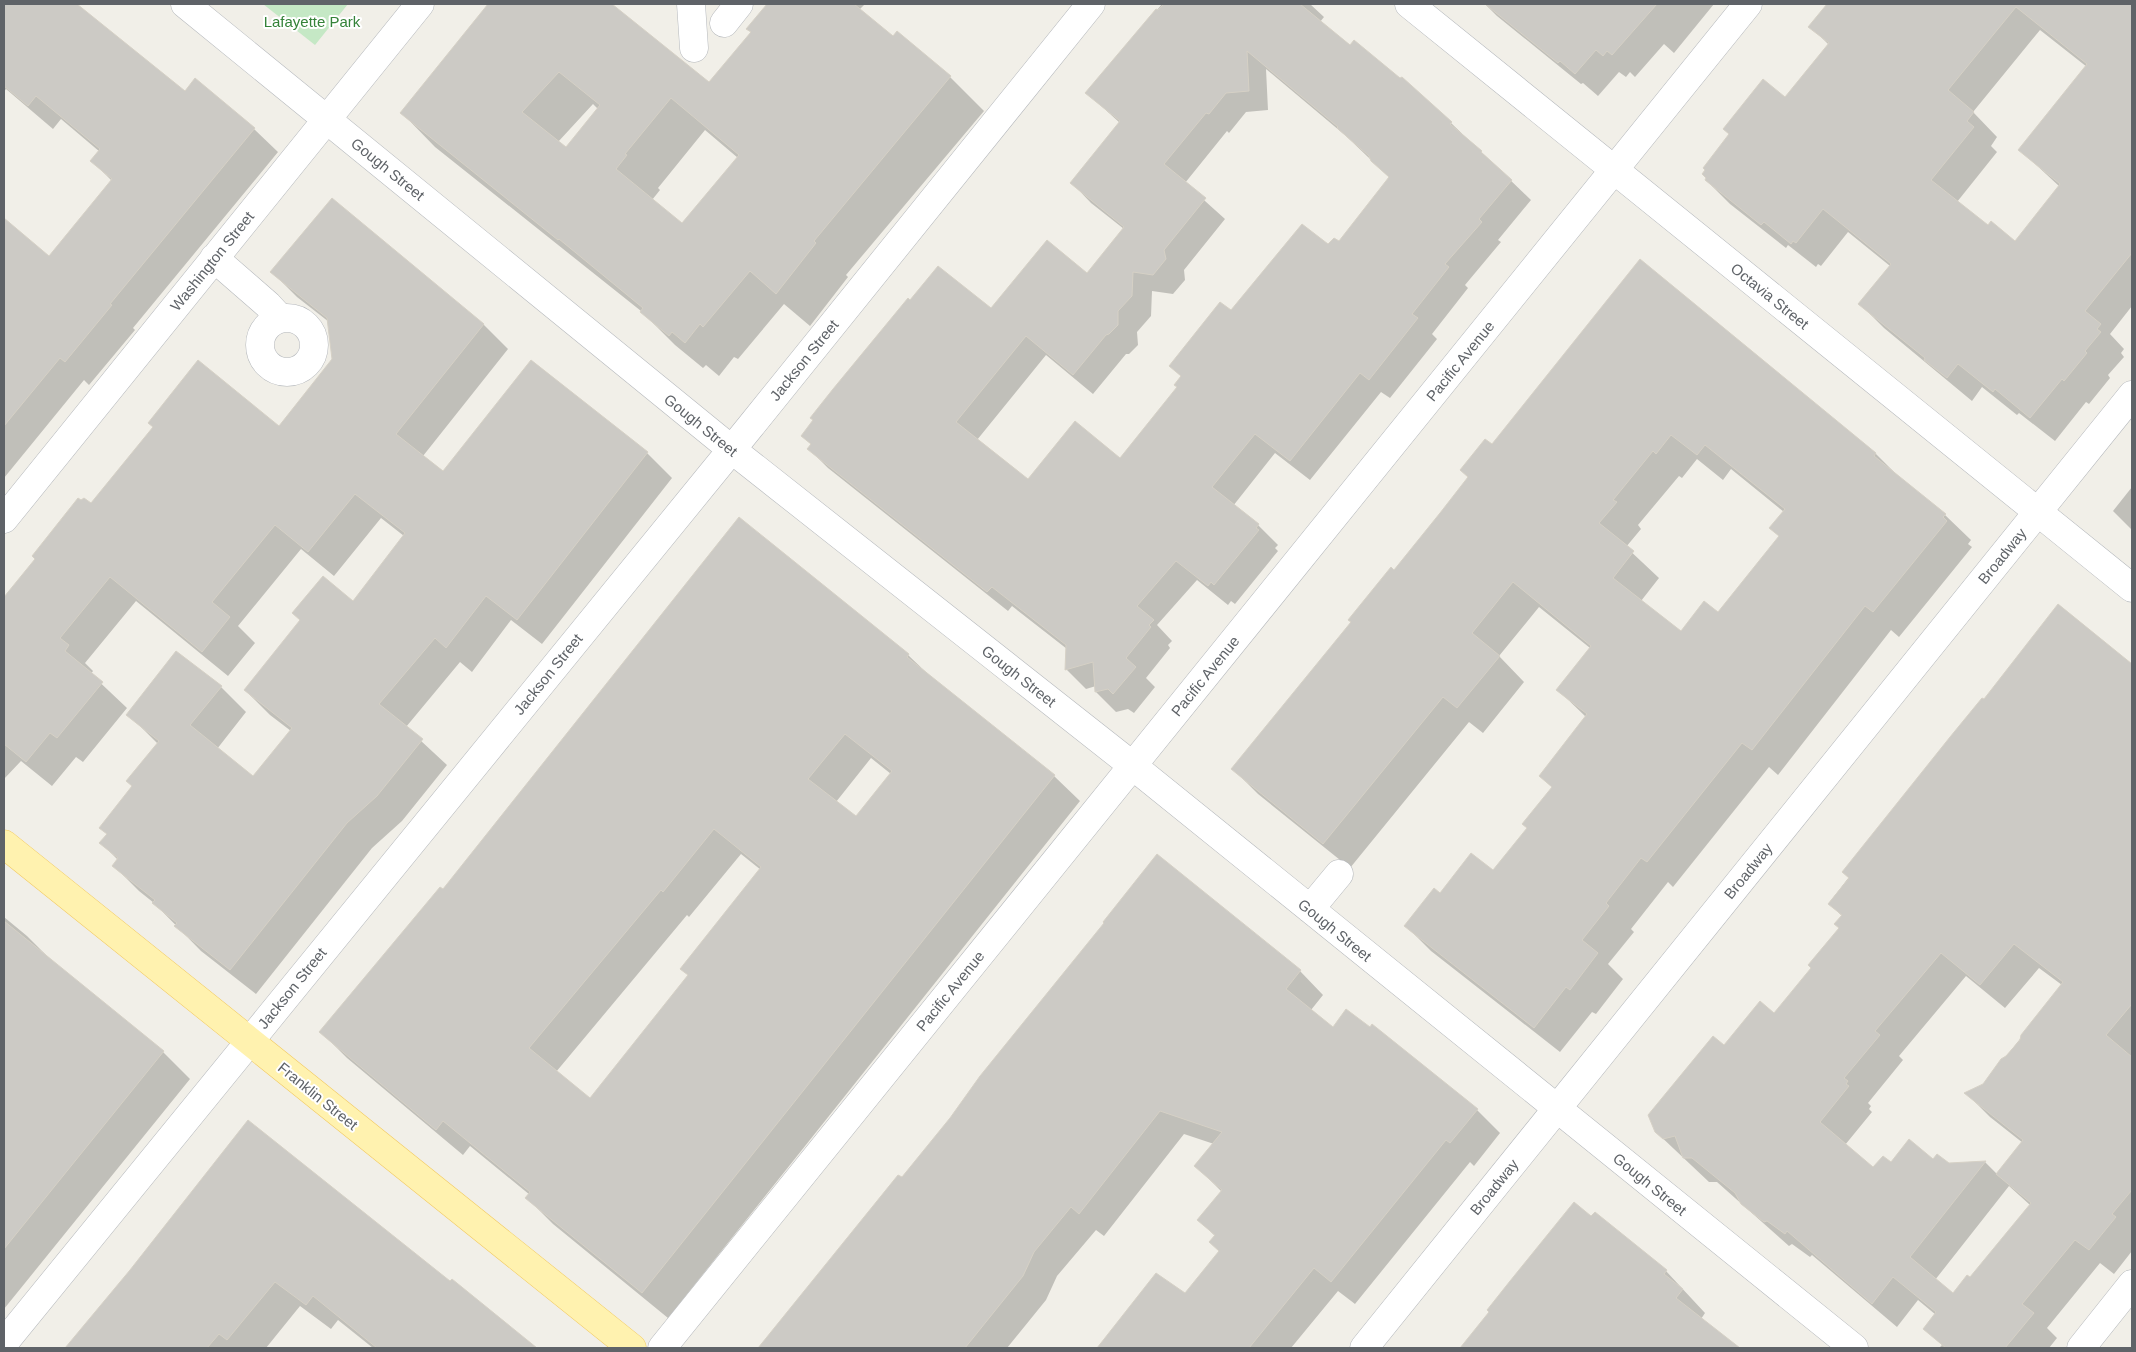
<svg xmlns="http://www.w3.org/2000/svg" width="2136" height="1352" font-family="Arial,sans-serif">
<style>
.park{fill:#c5e8c5}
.shadow{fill:#0003;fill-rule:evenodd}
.building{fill:#cccac5;stroke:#d6d1c6;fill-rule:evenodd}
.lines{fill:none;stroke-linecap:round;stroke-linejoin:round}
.minor-casing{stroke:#b5b8bc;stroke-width:29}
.major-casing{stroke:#f2c960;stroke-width:29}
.minor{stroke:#fff;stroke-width:28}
.major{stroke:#fff2af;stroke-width:28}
.labels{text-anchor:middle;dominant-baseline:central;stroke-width:4;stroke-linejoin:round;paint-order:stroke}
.park-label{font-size:15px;fill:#348238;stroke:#fff}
.street-label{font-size:15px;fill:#5f6368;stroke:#fff}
</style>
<rect width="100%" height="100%" fill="#f1efe8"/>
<path class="park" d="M263,4h85l-33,41z"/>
<path class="shadow" d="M4,4h72l109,89 69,36 24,23 -145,176 2,2 -46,55 -5,-5 -80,98v-258l45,37 63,-76 -20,-20 8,-9 -39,-33 -8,10 -47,-40 -2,3z
M490,4h120l99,80 43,-52 -4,-4 21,-24h96l-6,6 34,27 4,-4 53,44 34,34 -138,164 2,2 -38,49 -26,-22 -46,55 -4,-2 -15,19 -13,-11 -3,3 -28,-23 -34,-34 -206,-164 -33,-34zM593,104l5,5 -32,40 -8,-7zM705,130l33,28 -56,67 -30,-25 8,-10 -2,-2z
M1162,4h148l14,13 -4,5 131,101 80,77 -33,40 3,2 -36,43 3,3 -36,46 5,5 -47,59 -9,-6 -71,88 -35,-27 -42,53 25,19 20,20 -3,3 3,3 -43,53 -4,-3 -3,4 -31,-25 -40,45 15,16 -4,4 2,3 -24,30 9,9 -21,26 -6,-4 -12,3 -20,-20v-6l-10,3 -20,-20 1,-20 -55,-43 -4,5 -180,-143 -19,-19 3,-4 -10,-9 108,-135 81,9 97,-35 36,-46 -33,-26 -19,-20 48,-60 -33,-30zM1266,69l80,67 44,42 -51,65 -10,3 -98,66 -60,54 11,11 -4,10 -58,72 -92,22 -51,-41 69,-85 47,39 33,-40h3l9,-9 -1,-13 14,-16 1,-25 21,3 12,-14 -1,-10 41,-51 -40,-36 42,-52 2,2 17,-21 22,-2z
M1485,4h229l-40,49 -10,-9 -29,33 -5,-5 -4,5 -7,-5 -21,24 -15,-13 -2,1 -84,-68z
M1828,4h304v302l-22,28 14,15 -3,4 3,4 -16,18 2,3 -21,26 -3,-2 -31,39 -36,-28 -2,2 -35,-28 -10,14 -88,-73 -24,-24 30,-38 -42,-34 -27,34 -3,-2 -2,3 -28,-22 -2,3 -56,-44 -24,-24 79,-81 44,-54 -19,-19zM2040,30l47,37 -67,83 40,37 -45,55 -27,-15 -31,-25 40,-50 -6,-6 6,-9 -24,-25z
M1640,260l235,193 25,25 45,37 26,25 -3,4 4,3 -73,90 -8,-7 -113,145 -9,-8 -96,120 -5,-5 -37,47 3,3 -26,32 15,15 -27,35 -4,-2 -32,40 -129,-101 -25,-25 34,-31 54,-23 34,-43 25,-41 -13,-12 46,-59 -28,-27 32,-42 -51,-41 -40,49 25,26 -41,51 -14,-11 -119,146 -92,-74 -25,-25 208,-255 51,-68zM1697,459l26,21 8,-11 53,43 -13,16 9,9 -61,77 -38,18 -40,-31 18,-23 -33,-31 15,-18 -3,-4 41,-49 3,2z
M272,272l211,52 25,25 -85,107 21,16 88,-111 115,92 25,25 -130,166 -31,-24 -39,52 -12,-10 -54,65 41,38 -45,56 -30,27 -116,146 -55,-43 -47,-48 -15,-12 -25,-25 4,-6 -17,-17 7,-8 50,-91 -30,-30 93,-27 25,25 -29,37 36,29 38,-47 -21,-16 -25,-25 108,-87 51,-67 -23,-18 -47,58 -33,-27 -63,77 17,17 -27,33 -92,-75 -51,62 8,8 -2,3 36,34 -44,54 -7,-5 -24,29 -31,-25 -17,18v-179l33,-41 54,-54 188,-78 54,-67 -4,-38 -32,-25z
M2132,487v43l-19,-19z
M2059,605l73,60v586l-18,23 -14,-11 -53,65 10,10 -8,10h-110l3,-3 -17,-16 11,-14 -18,-15 -21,27 -85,-72 -2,2 -18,-13 -3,2 -72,-64h-8l-53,-50 69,-85 50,-32 38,-47 27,-40 2,-12 -13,-13zM2039,968l23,17 -78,100 -18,8 24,24 33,26 -25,32 -13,-13 -36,2 -16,-3 -42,3 -17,5 -29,-24 27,-33 -3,-3 2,-3 -3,-3 35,-43 -4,-4 67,-80 39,32zM2009,1186l21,19 -60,74 -17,16 -18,-15z
M908,655l22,21 124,100 26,25 -412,517 -115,-94 -26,-26 3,-3 -60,-49 -7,9 -116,-97 -26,-26 122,-142zM871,758l20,16 -35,44 -20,-16zM741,854l20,16 -72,106 -99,124 -34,-28 131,-157 2,2z
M4,917l23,19 27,27 109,89 27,27 -186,230z
M1300,971l23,24 -12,15 22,18 144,82 23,23 -26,33 -4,-4 -115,142 -17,-13 -47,57h-190l-1,-1 85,-52 35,-43 -5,-16 -16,-16 23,-28 -27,-27 19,-21 -30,-10 -80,102 -8,-6 -39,46 -11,24 -39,48h-247l138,-172 4,2z
M1595,1214l71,57 39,42 -4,6 35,29h-146l-56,-43z
M131,1271l319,12 2,-2 84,67h-163l-35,-28 -7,9 -31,-23 -34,42h-199z"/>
<path class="building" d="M4,4h73l108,87 10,-13 60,50 -145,176 2,1 -47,57 -5,-4 -56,68v-208l45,38 63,-77 -22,-18 10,-12 -64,-53 -8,10 -24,-20z
M488,4h124l97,78 42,-50 -5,-3 21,-25h87l39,32 4,-5 54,45 -137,165 2,2 -40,51 -26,-23 -47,56 -3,-3 -15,19 -13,-11 -3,4 -29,-24 3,-4 -84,-69 -1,1 -158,-127zM559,72l41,33 -34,42 -44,-35zM671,98l68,57 -57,68 -66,-54 11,-14 -2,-1z
M1164,4h136l50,41 4,-5 46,38 2,-1 50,45 -2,2 32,27 -1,1 31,28 -33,39 3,3 -37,42 4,3 -37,47 6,4 -49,62 -9,-7 -70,88 -35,-27 -43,53 47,37 -3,4 3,2 -45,55 -3,-3 -3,4 -32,-25 -39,45 17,14 -5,5 2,2 -25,31 10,9 -23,27 -5,-5 -13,3 -2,-30 -28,8 1,-25 -74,-58 -5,5 -180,-143 4,-5 -10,-8 12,-16 -3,-2 23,-29 75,-91 2,2 28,-34 53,42 56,-68 40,33 37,-46 -54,-44 50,-62 -35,-28 71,-84 2,1zM1247,51l91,76 -1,1 32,28 2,5 18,16 -50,64 -5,-3 -6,6 -26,-20 -71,86 -11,-8 -51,64 12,10 -7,9 3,2 -57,71 -45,-37 -47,58 -72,-57 70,-86 47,39 33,-40 3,-1 9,-9v-14l14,-15 1,-24 20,3 13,-16 -2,-9 42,-52 -42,-34 42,-51 3,1 17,-21 23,-2z
M1485,4h172l-45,51 -5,-4 -4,5 -7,-6 -21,24 -15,-13 -2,2z
M1827,4h305v249l-47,58 16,13 -4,5 4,3 -16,19 2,2 -23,28 -2,-2 -32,39 -35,-29 -2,3 -35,-28 -11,14 -23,-18 1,-2 -67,-54 33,-40 -68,-55 -27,34 -3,-2 -2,3 -27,-22 -3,3 -56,-45 1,-2 -4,-4 3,-4 -2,-2 26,-34 -6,-5 40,-50 22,18 44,-54 -21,-16zM2016,7l71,57 -69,86 42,34 -45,57 -24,-20 -3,4 -57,-45 43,-53 -7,-6 7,-9 -26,-22z
M332,198l152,126 -88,110 47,37 88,-111 117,92 -131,168 -31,-24 -40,52 -11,-10 -56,66 44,35 -46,57 -30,27 -117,147 -56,-44 3,-3 -25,-20 3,-3 -43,-34 6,-8 -19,-15 8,-9 -8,-6 33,-42 -6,-5 33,-40 -33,-26 50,-64 46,35 -32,39 63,51 39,-48 -48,-38 56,-70 -8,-7 31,-37 30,25 52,-68 -50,-39 -47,58 -33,-27 -63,77 18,15 -28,35 -92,-75 -50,61 9,7 -4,6 38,31 -46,56 -7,-5 -24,29 -22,-18v-147l31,-38 -3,-3 46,-58 3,2 3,-2 7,5 62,-76 -5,-4 50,-63 81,66 53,-67 -5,-41 -57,-46z
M1640,259l236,194 -2,3 72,58 -3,3 4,4 -74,91 -8,-6 -113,144 -10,-7 -95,119 -6,-4 -35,45 3,3 -27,34 16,13 -28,37 -4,-3 -32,41 -130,-102 30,-38 6,5 31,-40 22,17 34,-42 -5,-4 30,-37 -13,-11 48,-62 -31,-24 35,-44 -78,-64 -41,51 28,23 -43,52 -14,-11 -120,147 -92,-75 120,-147 -3,-2 43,-53 3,3 46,-57 28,-36 -8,-7 25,-31 7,5zM1671,435l26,20 8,-10 80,64 -16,19 10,8 -61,76 -14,-11 -23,30 -68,-53 21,-27 -35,-28 18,-21 -4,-2 40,-49 3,3z
M739,517l170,137 -2,3 148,118 -413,518 -117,-95 5,-6 -87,-71 -7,9 -117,-98 121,-145 3,2zM845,734l47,37 -36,45 -48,-37zM714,829l47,38 -81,102 8,6 -98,123 -61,-50 132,-158 2,2z
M2058,604l74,60v340l-26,31 26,22v133l-20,24 4,3 -27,33 -14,-10 -53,64 12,9 -29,35h-59l-23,-19 13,-17 -43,-35 -21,27 -85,-73 -2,3 -18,-13 -3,1 -23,-18 -6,-11 -43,-35h-9l-8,-22 -12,3 -8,-7 -7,-17 65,-79 11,9 36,-44 14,12 37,-45 -3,-3 31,-37 -5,-4 8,-9 -14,-11 21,-26 -7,-6 108,-135 32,-39 2,1zM2014,944l49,38 -42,53 -1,5 -14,16 -5,3 -18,25 -19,9 59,47 -27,34 35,29 -61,74 -3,-2 -14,18 -43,-36 76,-96 -37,2 -12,-9 -4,5 -24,-20 -18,23 -8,-6 -10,11 -53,-45 29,-36 -3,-2 2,-3 -4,-3 36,-43 -5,-4 66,-78 39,32z
M1157,854l144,116 -15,19 47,38 13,-18 24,18 2,-3 106,85 -28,34 -4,-3 -115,142 -17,-14 -65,80h-152l59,-75 29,20 34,-42 -10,-9 6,-7 -18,-15 25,-30 -28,-24 28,-34 -62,-21 -81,103 -8,-7 -37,45 -11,24 -58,72h-207l140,-173 4,2 48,-59 30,-42 124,-153 -1,-1z
M4,921l160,130 -160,198z
M248,1120l202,161 2,-2 85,69h-160l-64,-52 -7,9 -31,-23 -48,58 -8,-6 -12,14h-142l65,-78z
M1574,1202l17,14 4,-4 72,58 -3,4 19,15 -7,9 64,50h-280l29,-36 -2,-2 23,-29z"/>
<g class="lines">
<defs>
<path id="minor" d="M185,4l546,445 402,317 721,582
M691,4l3,44
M1409,4l723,584
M724,23l15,-19
M214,258l54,47 12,13
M260 345a27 27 0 1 1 54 0a27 27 0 1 1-54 0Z
M4,519l416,-515
M1310,909l29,-35
M4,1343l746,-916 341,-423
M662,1348l1086,-1344
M1364,1348l768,-953
M2081,1348l51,-64"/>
<path id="major" d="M4,844l628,504"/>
</defs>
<use href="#minor" class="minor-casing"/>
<use href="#major" class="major-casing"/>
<use href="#minor" class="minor"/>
<use href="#major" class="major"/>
</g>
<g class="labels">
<g class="park-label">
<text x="312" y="21">Lafayette Park</text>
</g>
<g class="street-label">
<text transform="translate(388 169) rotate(39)">Gough Street</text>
<text transform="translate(212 261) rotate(-51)">Washington Street</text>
<text transform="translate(1770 296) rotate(39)">Octavia Street</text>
<text transform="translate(804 360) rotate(-51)">Jackson Street</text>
<text transform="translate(1460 361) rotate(-51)">Pacific Avenue</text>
<text transform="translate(701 425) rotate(39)">Gough Street</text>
<text transform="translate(2002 556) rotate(-51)">Broadway</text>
<text transform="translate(548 674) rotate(-51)">Jackson Street</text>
<text transform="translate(1019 676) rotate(38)">Gough Street</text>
<text transform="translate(1205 676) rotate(-51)">Pacific Avenue</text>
<text transform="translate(1748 871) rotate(-51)">Broadway</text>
<text transform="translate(1335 930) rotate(39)">Gough Street</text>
<text transform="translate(292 988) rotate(-51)">Jackson Street</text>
<text transform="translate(950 991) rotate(-51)">Pacific Avenue</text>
<text transform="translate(318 1096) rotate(39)">Franklin Street</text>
<text transform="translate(1650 1184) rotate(39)">Gough Street</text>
<text transform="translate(1494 1187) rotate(-51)">Broadway</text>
</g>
</g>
<rect width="2136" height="1352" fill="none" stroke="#5f6368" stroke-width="10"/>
</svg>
